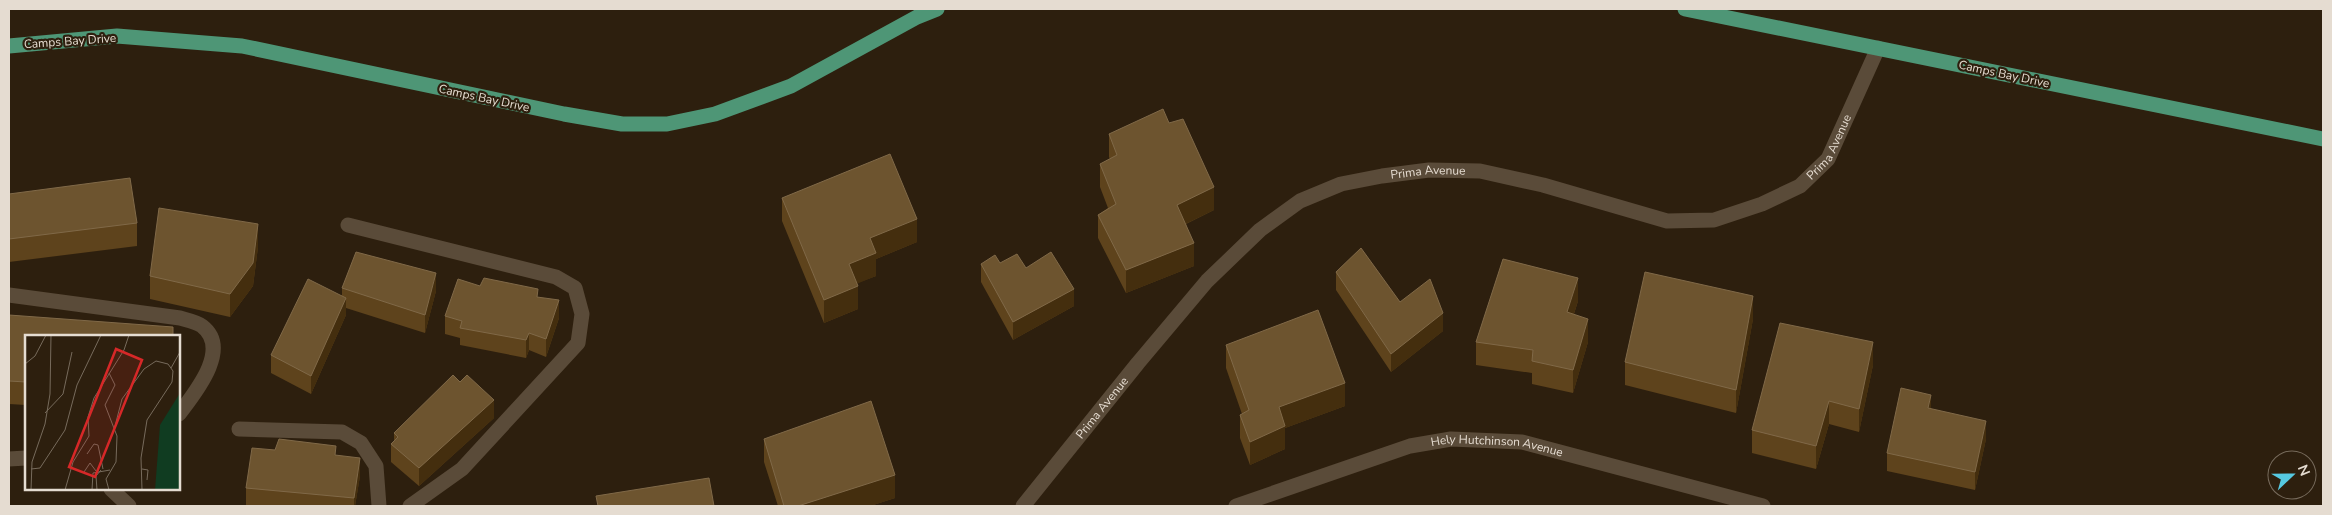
<svg xmlns="http://www.w3.org/2000/svg" width="2332" height="515" font-family="'Nunito Sans',sans-serif">
<style>
.lines{fill:none;stroke-linecap:round;stroke-linejoin:round}
.lane{stroke:#5a4b39;stroke-width:15}
.street{stroke:#5a4b39;stroke-width:15}
.primary{stroke:#4e9676;stroke-width:15}
.wall{fill:#5e431c}
.shaded-wall{fill:#442e0e}
.building{fill:#6d542f;stroke:#806948}
.labels{text-anchor:middle;dominant-baseline:central;stroke-width:4.5;stroke-linejoin:round;paint-order:stroke}
.street-label{font-size:12px;fill:#e5dcd1;stroke:#2d1f0e}
.inset-road{fill:none;stroke:#776b5c;stroke-width:1}
.view{fill:#d62828;fill-opacity:0.15;stroke:#d62828;stroke-width:2.5}
.inset-edge{fill:none;stroke:#e5dcd1;stroke-width:2.5}
</style>
<rect width="100%" height="100%" fill="#2d1f0e"/>
<g class="lines">
<path class="lane" d="M348,225l208,52 19,11 7,26 -4,29 -116,126 -52,37
M9,295l171,23c7,2 17,4 22,8 30,23 -8,68 -23,88
M239,429l103,3 19,11 15,23 3,40"/>
<g class="street">
<path d="M9,459l17,-1"/>
<path d="M111,489l18,17"/>
<path id="s1" d="M1023,506l115,-143 69,-82 53,-51 40,-29 41,-17 41,-8 47,-6 51,1 63,14 124,36 47,-1 48,-16 38,-18 28,-27 50,-111"/>
<path id="s2" d="M1236,506l174,-60 41,-7 71,3 241,64"/>
</g>
<path class="primary" d="M1685,9l638,130
M9,46l108,-10 125,10 322,68 58,10h45l48,-10 76,-28 126,-69 20,-8"/>
</g>
<path class="wall" d="M1169,123l45,87 -28,14 8,42 -68,27 -28,-55v-23l10,-7 -8,-21v-23l10,-5 -1,-2v-23z
M9,194l128,29v23l-128,16z
M782,198l135,44 -41,17v17l-19,7 1,26 -34,14 -42,-102z
M258,247l-5,39 -23,31 -80,-18v-23z
M1000,263l26,5 48,38 -61,34 -32,-58v-18z
M1336,272l64,30 43,29 -52,41 -55,-82z
M480,286l58,11 21,21 -13,39 -17,-7 -3,8 -66,-13v-7l-15,-4v-18z
M342,288l94,3 -11,42 -79,-25v7l-35,79 -40,-21v-18l71,-60z
M1578,301l-4,13 14,28 -15,51 -41,-9v-11l-56,-8v-23z
M9,315l164,21h-147v69l-17,-1z
M1753,319l-17,94 -111,-28v-23z
M1226,345l119,61 -60,22v21l-35,16 -10,-27v-23l2,-1 -16,-46z
M1873,365l-14,67 -30,-8 -13,45 -64,-16v-23z
M1931,409l55,30 -11,51 -88,-19v-18z
M494,418l-75,68 -28,-24v-18l3,-2v-9z
M764,439l131,59 -25,8h-92l-14,-44z
M275,450l61,5 24,21 -5,30h-109v-18z"/>
<path class="shaded-wall" d="M1214,187v23l-37,18v-23z
M917,219v23l-41,17v17l-27,11v-23l21,-26z
M258,224v23l-5,39 -23,31v-23z
M1194,243v23l-68,27v-23z
M436,273v18l-11,42v-18z
M1578,278v23l-11,34v-23z
M858,286v23l-34,14v-23z
M1074,289v17l-61,34v-18z
M1753,296v23l-17,94v-23z
M346,298v17l-35,79v-18z
M559,300v18l-13,39v-18z
M1443,313v18l-52,41v-18z
M1588,319v23l-15,51v-23z
M529,333v17l-3,8v-18z
M1873,342v23l-14,67v-23z
M1345,383v23l-60,22v21l-35,16v-23l29,-35z
M1931,395v17l-3,-4z
M494,400v18l-75,68v-18z
M1829,401v23l-13,45v-23z
M1986,421v18l-11,51v-18z
M360,458v18l-5,30h-1v-8z
M895,475v23l-25,8h-72z"/>
<path class="building" d="M1163,109l6,14 14,-4 31,68 -37,18 17,38 -68,27 -28,-55 18,-11 -16,-40 17,-9 -8,-21z
M890,154l27,65 -47,19 6,15 -27,11 9,22 -34,14 -42,-102z
M130,178l7,45 -128,16v-45z
M159,208l99,16 -5,39 -23,31 -80,-18z
M1361,248l39,54 30,-23 13,34 -52,41 -55,-82z
M356,252l80,21 -11,42 -83,-27z
M1051,252l23,37 -61,33 -32,-58 14,-9 5,8 17,-9 9,14z
M1503,259l75,19 -11,34 21,7 -15,51 -41,-9 1,-11 -57,-8z
M1645,272l108,24 -17,94 -111,-28z
M484,278l54,11 -1,8 22,3 -13,39 -17,-6 -3,7 -66,-12 2,-7 -17,-5 13,-37 22,7z
M308,279l38,19 -35,78 -40,-21z
M1318,310l27,73 -66,24 6,19 -35,16 -10,-27 9,-5 -23,-65z
M9,315l164,12v9h-147v46l-17,-1z
M1780,323l93,19 -14,67 -30,-8 -13,45 -64,-16z
M453,375l7,7 7,-7 27,25 -75,68 -28,-24 7,-7 -4,-4z
M1901,388l30,7 -3,13 58,13 -11,51 -88,-19z
M871,401l24,74 -97,31h-14l-20,-67z
M279,439l57,7 -1,9 25,3 -6,40 -108,-10 6,-40 23,2z
M709,478l5,28h-116l-2,-10z"/>
<g class="labels">
<g class="street-label">
<text transform="translate(70 41) rotate(-4)">Camps Bay Drive</text>
<text transform="translate(2004 74) rotate(12)">Camps Bay Drive</text>
<text transform="translate(484 98) rotate(12)">Camps Bay Drive</text>
<text stroke="none"><textPath href="#s1" startOffset="981">Prima Avenue</textPath></text>
<text stroke="none"><textPath href="#s1" startOffset="546">Prima Avenue</textPath></text>
<text stroke="none"><textPath href="#s1" startOffset="126">Prima Avenue</textPath></text>
<text stroke="none"><textPath href="#s2" startOffset="272">Hely Hutchinson Avenue</textPath></text>
</g>
</g>
<g transform="translate(25 335)">
<rect width="155" height="155" fill="#2d1f0e"/>
<path d="M155,58v97h-25l5,-65z" fill="#103c21"/>
<path class="inset-road" d="M0,29l10,-8 11,-21M146,33l9,-16M84,38l6,12 -10,20 12,31 -1,26 -10,17 3,11M20,78l18,-19 9,-42M90,91l7,-27 22,-30 12,-8 12,3 5,7 -1,11 -25,38 -6,38 1,32M62,119l7,-10 4,1 5,24M6,134l9,-1 25,-38 12,-45 24,-50M117,134l6,1 -1,10M59,137l6,-9 6,8M6,155l1,-28 13,-38 5,-30 1,-59M40,155l8,-28 16,-26 -1,-19 6,-19 30,-48 5,-15M67,155l1,-17 17,-3M72,155l-1,-14 5,-6"/>
<path class="view" d="M91,14l26,11 -47,117 -26,-10z"/>
<rect width="155" height="155" class="inset-edge"/>
</g>
<rect width="2332" height="515" fill="none" stroke="#e5dcd1" stroke-width="20"/>
<g transform="translate(2292 475) rotate(68)"><circle r="24" fill="#2d1f0e" stroke="#776b5c"/>
<path d="M0-4L9 19L0 12L-9 19Z" fill="#56c9e1"/>
<text y="-8" font-size="14" font-weight="bold" text-anchor="middle" fill="#e5dcd1">N</text>
</g>
</svg>
